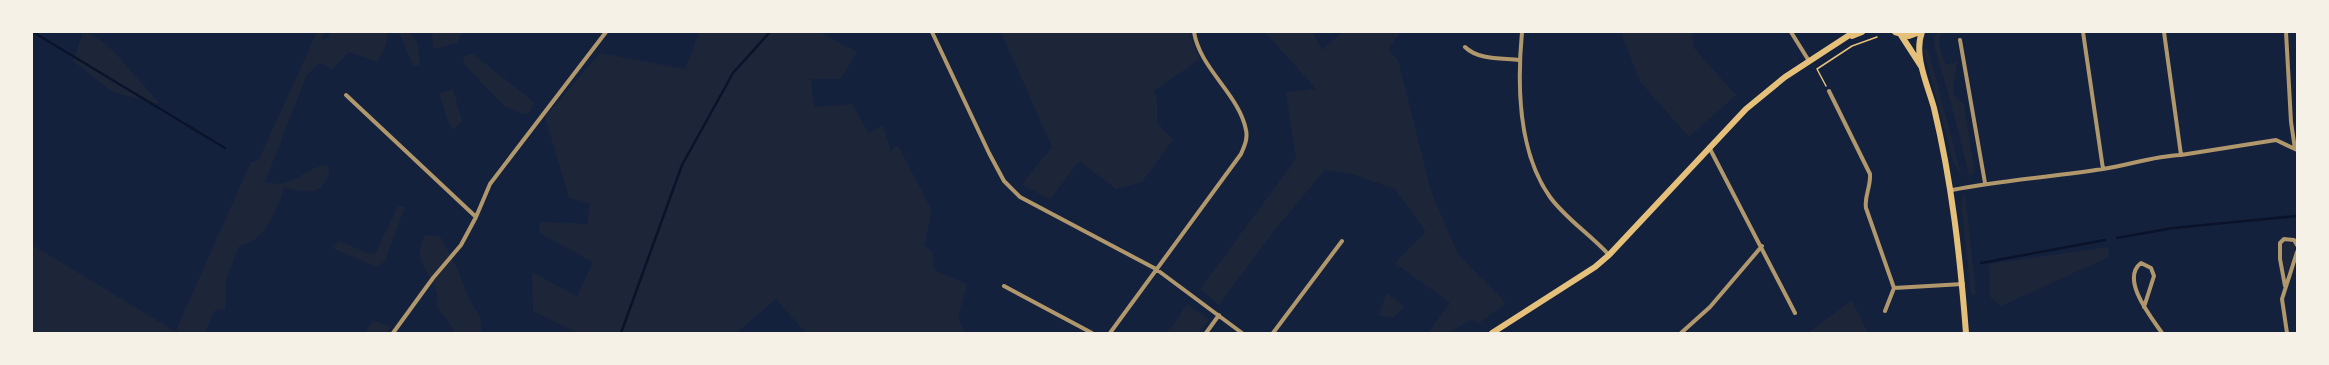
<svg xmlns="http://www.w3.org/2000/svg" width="2329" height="365" font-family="'Fira Sans Condensed',sans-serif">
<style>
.green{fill:#1d2539}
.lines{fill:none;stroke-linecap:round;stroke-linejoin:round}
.stream{stroke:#0b132b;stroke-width:2.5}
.path{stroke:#e5c07b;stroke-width:1.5}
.minor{stroke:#b1986c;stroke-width:4}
.secondary{stroke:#e5c07b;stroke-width:6}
</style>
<rect width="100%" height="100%" fill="#14213d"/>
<path class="green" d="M83,32c21,0 61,56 77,72l-47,-12 -40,-31z
M317,32h8l-3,7 5,-1 4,-6h57l-2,13 -8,16 -10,-2 -19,-7 -17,17 -13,-6 -13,14 -41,105c30,8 37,-15 63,-17 2,6 1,9 -2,15 -8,18 -27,10 -42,8 -5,17 -15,41 -30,52 -4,3 -10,4 -15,6l-13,33 -1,30 -11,2 -9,22h-25l-4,-3 75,-168 8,-3z
M399,32h10l9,11 2,22 -7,1z
M432,32h31l-6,11 -24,6z
M699,32h120l38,20 -16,27h-30l3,28 38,-3 17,29 14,-8 8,27 7,-7 34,66 -8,34 9,7 1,18 33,14 -9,35 7,14h-159l-30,-34 -40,34h-159l-44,-22 -1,-39 45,24 16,-34 -54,-29 1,-11 47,2 3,-21 -21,-5 -24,-81 55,-64 85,16z
M1001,32h187l12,27 -46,32 3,8v24l16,17 -31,42 -26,7 -37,-28 -29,39 -28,-16 30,-37z
M1265,32h48l9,18 20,-18h58l-12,18 10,10 33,131 27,63 48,49 -28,21 -6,-5 -23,14h-21l22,-30 -55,-40 31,-31 -31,-43 -46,-16 -24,-3 -51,61 -55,74 -19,-16 96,-130 -10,-67 30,-3z
M1621,32h71l2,16 42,47 -47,42 -49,-55z
M1939,32h3c-6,11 0,22 4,33l12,-4 -5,25 1,9 10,9 10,66 -1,4 -4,2 -14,-58 -21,-73v-9z
M1923,48l5,2 2,6 31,118 -8,-12z
M468,54h5l61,48 -4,10 -5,3 -22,-10 -40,-42 1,-5z
M453,89l9,32 -9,9 -6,-10 -8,-27z
M1965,192l11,102h-5l-10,-92z
M398,206l7,1 -20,54 -8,6 -45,-19 7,-7 29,12 7,1z
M425,235l15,1 18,34 11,29 11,17 2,17h-29c0,-11 -12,-17 -16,-27 -1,-3 1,-8 0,-12 -6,-23 -26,-32 -12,-59z
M2287,242l9,3 -10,33 -5,-27 1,-7z
M32,245l146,88h-146z
M2108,247l1,10 -108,49 -11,-9 -1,-33z
M1386,293l19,13 -12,12 -14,-3z
M1852,300l16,33h-60z
M1187,304l22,16 -11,13h-35l8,-5z
M373,320l18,7 -4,6h-22z"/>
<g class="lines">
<path class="stream" d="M33,32l192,116
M2117,238l56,-10 124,-12
M1981,263l124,-23
M621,333l61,-168 51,-92 37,-41"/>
<path class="path" d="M1826,86l-9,-17 35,-23 25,-9"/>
<path class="minor" d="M932,32l57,121 15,28 16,16 136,72 86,64
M1522,32c-5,53 -4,120 28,165 16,22 41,38 59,58
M1791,32l18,29
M2083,32l20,137
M2164,32l17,123
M2286,32l5,90 4,27
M1960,40l25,143
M1465,47c13,13 37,11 54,13
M1829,91l41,83c1,13 -6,22 -4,34l28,80 69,-4
M346,95l130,122
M1709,147l86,166
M1952,190c50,-10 100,-13 151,-21 26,-4 51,-13 78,-14l95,-15 21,10
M1004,286l88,47
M2285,286l-5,-27v-16l4,-4 10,1 3,5
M2144,307l10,-31 -3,-8 -10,-5c-21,16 10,54 21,70
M1885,311l9,-23
M393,333l40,-55 28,-33 15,-28 14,-33 116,-152
M1110,333l131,-179c3,-7 7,-15 5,-24 -7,-36 -46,-61 -52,-98
M1206,333l13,-18
M1273,333l69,-92
M1681,333l29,-26 52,-61
M2287,333l-5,-34 15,-47"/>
<path class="secondary" d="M1895,32l14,4 11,-4
M1922,32c-9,23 6,54 12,76 18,75 26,148 32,225
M1901,35l20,31
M1852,36l10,-4
M1492,333l103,-66 14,-12 137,-146 39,-32 69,-45"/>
</g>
<rect width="2329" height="365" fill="none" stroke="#f6f1e7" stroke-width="66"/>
</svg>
